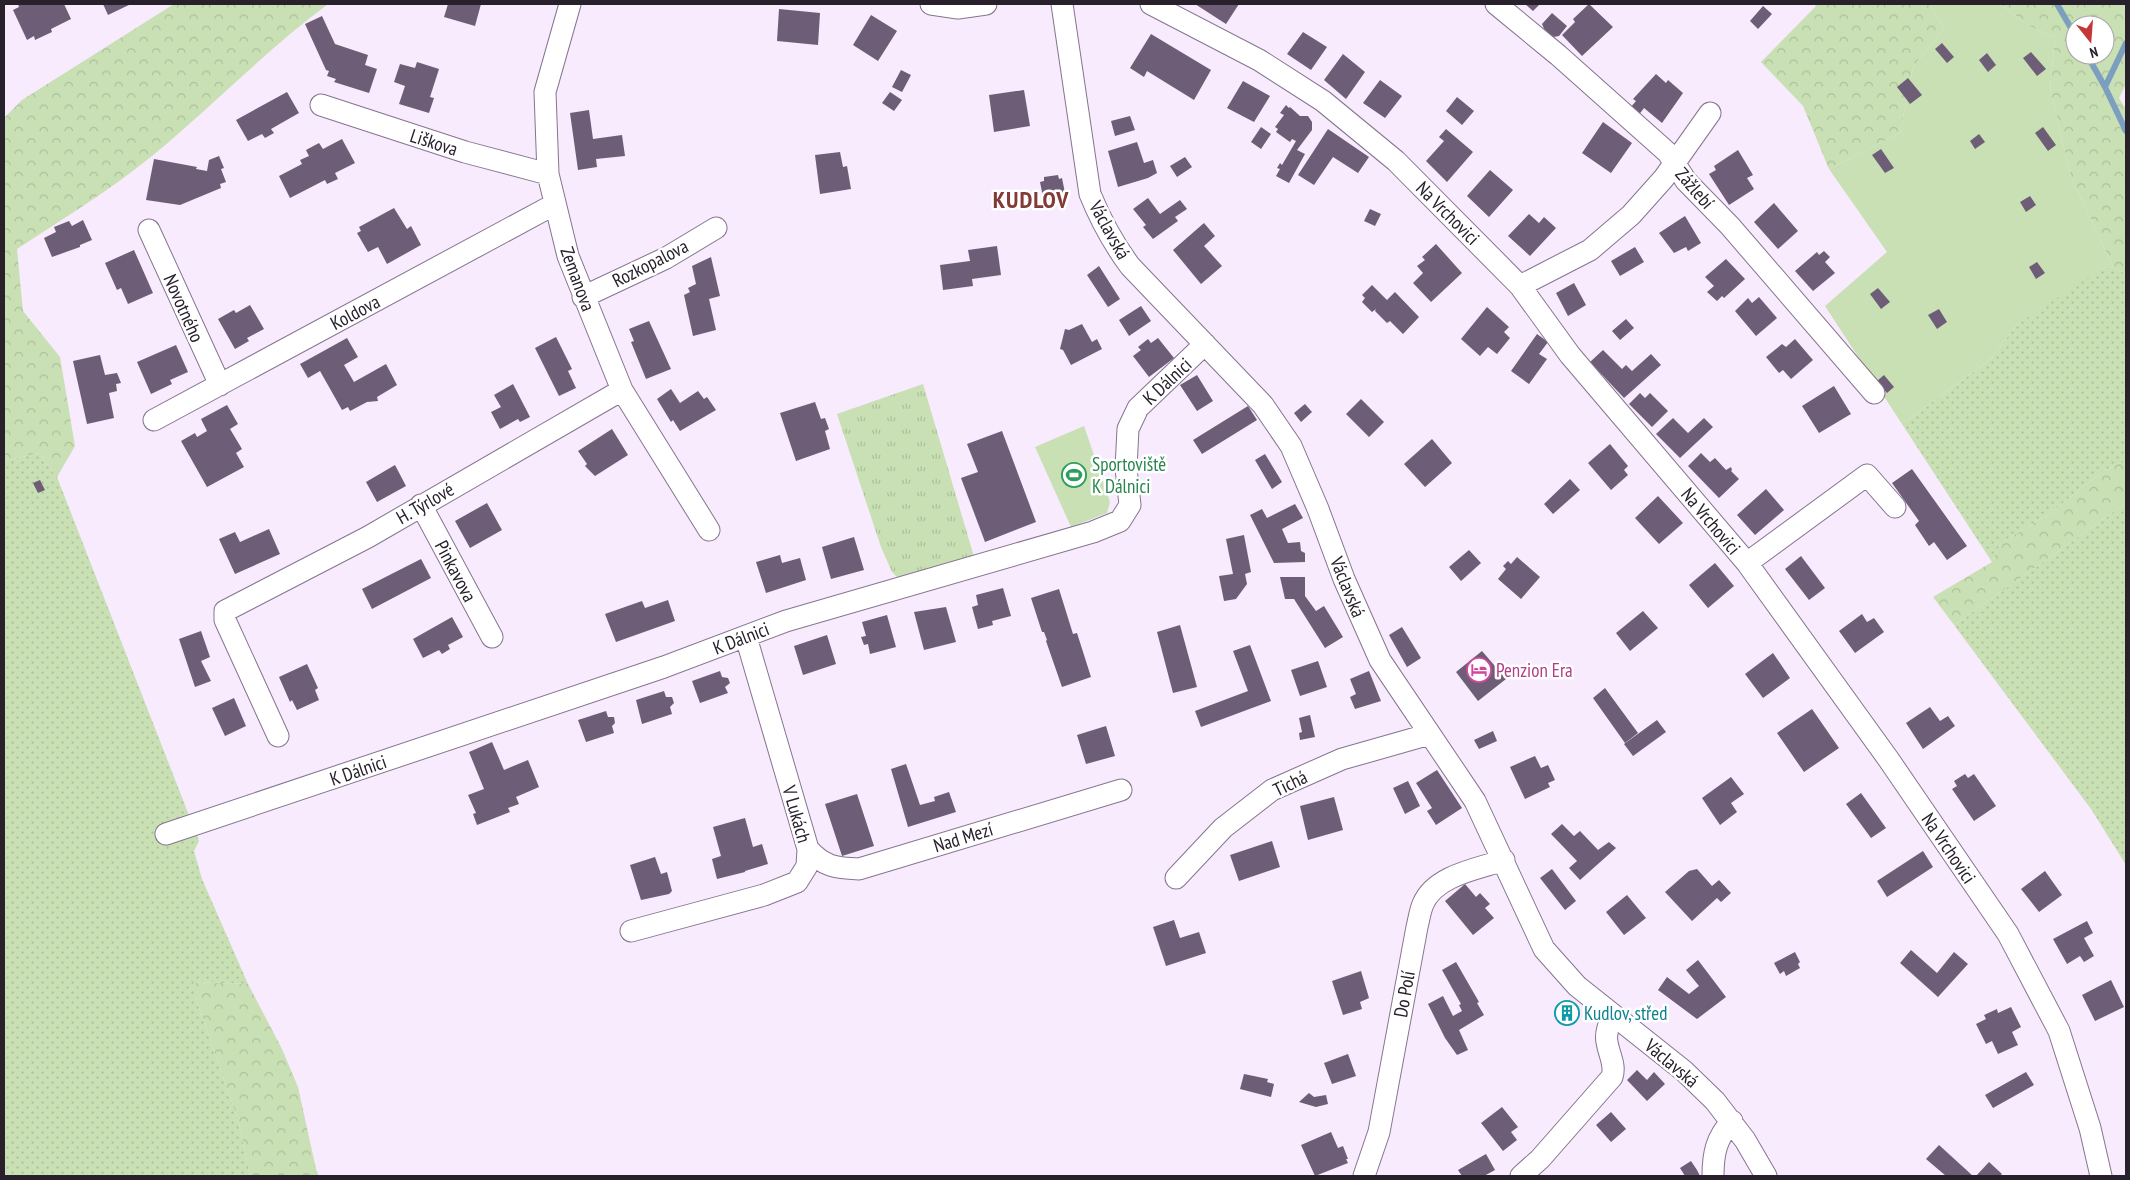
<svg xmlns="http://www.w3.org/2000/svg" width="2130" height="1180" font-family="'PT Sans Narrow',sans-serif">
<style>
.grass{fill:url(#grass-dots)}
.forest{fill:url(#forest-crowns);fill-rule:evenodd}
.park{fill:url(#park-tufts)}
.garden{fill:#c8e0b3}
.lines{fill:none;stroke-linecap:round;stroke-linejoin:round}
.stream{stroke:#7d9fbf;stroke-width:6}
.building{fill:#6e5d77}
.minor-casing{stroke:#86748f;stroke-width:23}
.minor{stroke:#fff;stroke-width:21}
.labels{text-anchor:middle;dominant-baseline:central;stroke-width:5;stroke-linejoin:round;paint-order:stroke}
.street-label{font-size:19px;fill:#28202b;stroke:#fff}
.leisure-label{font-size:19px;fill:#27864d;stroke:#fff;text-anchor:start}
.hotel-label{font-size:19px;fill:#b23c85;stroke:#fff;text-anchor:start}
.culture-label{font-size:19px;fill:#0d838f;stroke:#fff;text-anchor:start}
.district-label{font-size:24px;font-weight:bold;letter-spacing:1px;fill:#823b36;stroke:#fff}
</style>
<defs>
<pattern id="grass-dots" width="8" height="8" patternUnits="userSpaceOnUse" patternTransform="scale(1.25)"><rect width="8" height="8" fill="#c8e0b3"/><path d="M2 2h.1M6 6h.1" fill="none" stroke="#acc09a" stroke-width="1.8" stroke-linecap="round"/></pattern>
<pattern id="forest-crowns" width="20" height="18" patternUnits="userSpaceOnUse" patternTransform="scale(1.25)"><rect width="20" height="18" fill="#c8e0b3"/><path d="M2 6a3 3 0 1 1 6 0M12 15a3 3 0 1 1 6 0" fill="none" stroke="#acc09a"/></pattern>
<pattern id="park-tufts" width="24" height="20" patternUnits="userSpaceOnUse" patternTransform="scale(1.25)"><rect width="24" height="20" fill="#c8e0b3"/><path d="M3 7l-1-3M5 7V3M7 7l1-3M15 17l-1-3M17 17v-4M19 17l1-3" fill="none" stroke="#acc09a"/></pattern>
</defs>
<rect width="100%" height="100%" fill="#f7ebfd"/>
<path class="grass" d="M2113,267l13,7v188l-9,2 -18,10 -47,38 -51,31 -9,19 -90,-138 89,-65 26,-35 83,-55z
M39,453l18,24 142,364 -5,10 8,28 46,105 -52,-2v16l42,122 12,56h-246v-715z
M2126,503v362l-35,-56 -137,-184z"/>
<path class="forest" d="M174,4h154c-62,46 -116,103 -176,152 -42,34 -89,63 -135,93l6,62 37,46 15,89 -18,31 -18,-24 -35,8v-343l18,-18z
M1814,4h116l14,25 -31,38 -13,66 -71,36 -26,-63 -42,-44 55,-56z
M2000,4h126v80l-7,14 7,11v165l-13,-7 -42,-90 -21,-88 5,-51 -24,-11zM2075,25h30v30h-30z
M2126,462v41l-172,122 -21,-28 59,-35 9,-19 51,-31 47,-38 18,-10z
M196,982l52,2 34,65 16,38 18,82 3,7h-69l-12,-56 -42,-122z"/>
<path class="park" d="M923,384l52,176 -75,20 -8,-8 -11,-25 -44,-133z"/>
<path class="garden" d="M1930,4h70l31,23 24,11 -5,51 21,88 42,90 -13,3 -83,54 -26,35 -89,65 -77,-118 62,-54 -58,-83 71,-36 13,-66 31,-38z
M1084,426l26,76 -3,11 -36,14 -36,-80z"/>
<g class="lines">
<path class="stream" d="M2057,4l18,31
M2087,55l18,32 21,44
M2105,87l21,-44"/>
</g>
<path class="building" d="M18,4h46l7,15 -20,10 1,3 -17,8 -1,-4 -7,4 -14,-30 6,-3z
M103,4h28l-23,11z
M448,4h33l-6,22 -31,-9z
M1195,4h44l-13,20z
M1525,4h15l-7,7z
M1589,4l24,23 -31,29 -20,-21 13,-13 -2,-3z
M1763,6l9,8 -14,15 -8,-8z
M779,9l41,4 -2,32 -41,-4z
M1552,13l15,13 -8,10 -11,2 -6,-14z
M871,15l26,16 -19,30 -25,-16z
M322,16l13,28 33,11 -3,10 12,4 -8,24 -35,-11 2,-3 -9,-3 2,-5 -3,-1 -21,-46z
M1303,32l24,15 -16,23 -24,-16z
M1151,34l60,36 -17,30 -47,-29 -3,6 -14,-9z
M1942,43l12,14 -7,6 -12,-14z
M2031,52l15,17 -9,7 -14,-18z
M1987,53l9,12 -8,7 -9,-12z
M1343,54l22,18 -19,27 -22,-19z
M417,62l22,7 -9,28 4,1 -5,15 -30,-9 6,-18 -11,-4 6,-18 15,4z
M901,70l10,5 -9,17 -10,-5z
M1656,74l10,9 2,-3 15,13 -21,30 -18,-15 -6,8 -8,-8 6,-7 -3,-2z
M1908,78l14,17 -12,9 -13,-17z
M1380,80l22,16 -17,22 -22,-15z
M1243,81l27,15 -16,26 -27,-14z
M1024,90l6,36 -36,6 -5,-37z
M287,92l12,21 -28,16 3,4 -9,5 -3,-4 -14,7 -12,-21z
M890,92l12,8 -8,11 -12,-8z
M1457,97l17,14 -12,14 -16,-14z
M1286,105l3,3 1,-1 10,9h8l4,6v8l-15,20 8,4 -16,29 -13,-7 4,-7 -3,-1 3,-5 2,2 14,-24 -4,-2 -2,3 -14,-10 2,-3 -3,-2 9,-12 -4,-2z
M589,110l4,29 29,-4 3,21 -29,3 1,8 -19,3 -8,-57z
M1130,116l5,14 -20,6 -4,-15z
M1603,122l29,21 -21,30 -29,-20z
M1261,127l10,7 -10,15 -10,-7z
M2043,127l13,18 -8,6 -13,-18z
M1328,129l41,28 -11,16 -25,-16 -19,28 -16,-10z
M1446,129l27,23 -26,30 -21,-21 18,-20 -5,-4z
M1979,134l6,8 -10,7 -5,-8z
M342,139l13,24 -20,10 3,6 -11,5 -2,-4 -35,18 -11,-22 23,-12 -2,-4 9,-4 -3,-6 13,-7 4,6z
M1137,142l7,21 9,-3 4,13 -9,5 -30,9 -10,-36z
M1881,149l13,19 -9,5 -13,-18z
M1738,150l15,25 -6,3 7,11 -25,16 -20,-31 7,-4 -2,-4z
M840,152l3,15 4,-1 4,23 -31,5 -5,-39z
M219,156l5,12 -3,1 5,13 -6,2 1,4 -41,17 -34,-5 8,-41 43,8 -1,2 11,2 2,-11z
M1185,157l7,10 -15,10 -7,-11z
M1490,170l23,20 -24,27 -22,-21z
M1058,175l1,4 3,-1 3,15h-3v4l-15,3 -1,-4 -3,1 -3,-15 4,-1v-4z
M2030,196l6,9 -10,7 -6,-10z
M1148,198l12,16 20,-14 7,9 -12,8 3,4 -25,18 -10,-12 3,-2 -13,-16z
M1774,203l24,28 -20,18 -24,-27z
M394,208l13,21 4,-3 10,19 -34,19 -9,-17 -10,5 -11,-19 4,-2 -2,-4z
M1370,209l11,5 -6,12 -11,-5z
M1529,214l10,9 5,-6 12,11 -26,28 -22,-20z
M1685,216l16,27 -13,8 -2,-4 -12,6 -15,-20z
M83,220l9,20 -12,5v2l-28,10 -8,-19 12,-6 -2,-5 15,-6 3,5z
M1204,223l11,13 -11,10 18,20 -21,18 -28,-34z
M1436,244l26,29 -31,29 -18,-19 10,-10 -6,-7 8,-6 -3,-3z
M997,246l4,29 -29,4 1,7 -30,4 -3,-25 30,-4 -2,-11z
M1635,247l9,15 -24,14 -9,-15z
M134,250l19,43 -25,11 -7,-16 -4,2 -12,-27z
M1824,251l6,6 -5,5 10,11 -22,18 -18,-20 22,-19 2,3z
M711,257l9,39 -11,3 7,31 -23,6 -9,-41 6,-3 -2,-4 8,-4 -4,-18z
M1726,259l19,20 -21,19 -2,-2 -5,5 -10,-9 7,-6 -9,-9z
M2037,262l8,11 -9,6 -7,-12z
M1099,266l21,33 -12,8 -21,-32z
M1574,283l12,22 -18,11 -12,-23z
M1372,285l15,15 8,-8 24,25 -16,17 -13,-13 -3,2 -12,-12 1,-2 -4,3 -10,-10 3,-4 -3,-3z
M1878,288l12,14 -9,7 -11,-15z
M1759,297l18,21 -21,18 -21,-25 13,-13 4,5z
M250,305l14,24 -17,9 2,3 -14,8 -17,-30 16,-9 2,3z
M1141,306l10,15 -22,15 -10,-16z
M1487,307l22,20 -5,5 6,6 -13,16 -9,-7 -8,9 -19,-17z
M1939,309l8,13 -10,7 -9,-14z
M1626,319l8,9 -14,12 -8,-9z
M649,321l22,48 -25,10 -15,-37 3,-1 -5,-12z
M1082,324l10,18 5,-3 5,10 -31,16 -8,-15 -3,-1 5,-20 4,1z
M1537,334l11,8 -9,12 8,5 -18,25 -18,-13z
M556,337l16,32 -4,2 8,17 -17,8 -24,-48z
M347,338l11,19 -14,8 10,17 32,-18 11,21 -20,12 1,4 -11,1 -17,9 -2,-4 -6,3 -22,-39 -12,7 -8,-14z
M1158,338l16,20 -25,19 -16,-21 8,-6 -3,-3 10,-8 3,4z
M1795,339l18,21 -22,19 -8,-9 -4,3 -13,-16 16,-13 4,3z
M176,345l12,27 -18,8 2,4 -21,10 -14,-32z
M1603,350l19,19 4,-4 6,6 19,-17 10,11 -37,33 -34,-36z
M100,355l5,20 12,-2 4,10 -5,1 1,7 -8,2 5,25 -27,6 -14,-63z
M1197,375l16,26 -16,10 -17,-26z
M1884,375l10,12 -7,6 -10,-12z
M513,384l17,33 -10,5 -2,-3 -18,10 -9,-17 10,-5 -7,-12z
M1834,386l17,28 -32,19 -17,-27z
M671,389l9,14 18,-12 6,8 3,-2 9,13 -36,21 -7,-11 -2,2 -14,-23z
M1640,393l5,5 5,-5 18,18 -16,16 -23,-23z
M1361,399l23,23 -15,15 -23,-23z
M815,402l6,17 4,-1 4,11 -4,2 5,18 -34,12 -16,-48z
M1305,404l7,8 -11,10 -7,-9z
M227,405l11,19 -8,5 12,20 -6,4 8,14 -37,20 -26,-46 14,-8 2,4 10,-6 -6,-12z
M1248,406l9,14 -55,34 -9,-14z
M1673,418l15,15 16,-15 9,9 -33,31 -24,-24z
M612,429l16,26 -33,21 -10,-10 2,-2 -9,-13z
M1002,431l34,91 -51,20 -24,-64 17,-6 -11,-28z
M1432,439l20,24 -27,24 -21,-23z
M1610,444l18,22 -4,4 4,5 -17,15 -23,-27z
M1701,453l9,9 5,-4 11,12 5,-3 1,3 -1,1 8,8 -20,19 -31,-32z
M1265,454l17,28 -10,7 -17,-29z
M395,465l11,21 -29,16 -11,-20z
M1912,469l55,77 -20,14 -13,-18 -5,4 -14,-21 4,-4 -27,-38z
M1570,479l10,11 -27,24 -9,-10z
M40,480l5,10 -7,3 -5,-10z
M1766,489l18,21 -29,25 -18,-20z
M1658,496l25,27 -24,21 -24,-26z
M487,503l15,27 -32,18 -15,-27z
M1295,504l8,14 -21,11 6,14 12,-1 1,9 4,2v9l-31,1 -24,-48 12,-6 5,9z
M269,529l11,25 -45,20 -16,-35 16,-7 5,10z
M1244,535l7,37 -6,2 2,10 -11,15 -12,2 -5,-25 14,-2 -7,-35z
M854,537l10,33 -33,9 -9,-32z
M1469,550l12,13 -20,18 -12,-14z
M780,555l2,8 18,-5 6,22 -40,13 -10,-31z
M1801,556l24,32 -16,12 -24,-31z
M1517,557l23,20 -19,22 -23,-20 8,-10 -3,-3 5,-5 3,3z
M421,559l10,19 -59,31 -10,-20z
M1715,563l19,23 -26,22 -19,-23z
M1280,577h25v19l11,15 8,-5 19,31 -18,11 -31,-49h-9z
M1003,588l8,28 -19,5 1,4 -15,4 -6,-22 6,-2 -2,-10z
M1059,589l14,45 4,-1 14,44 -29,10 -16,-46 1,-1 -3,-8h-2l-11,-34z
M668,600l7,21 -59,21 -11,-28 37,-13 3,7z
M946,607l10,35 -32,8 -10,-38z
M1643,611l15,17 -28,23 -14,-18z
M1862,614l5,8 7,-4 10,14 -29,21 -16,-22z
M887,615l9,32 -26,7 -2,-10 -4,1 -3,-8 5,-1 -4,-14z
M452,617l11,20 -15,8 2,4 -8,5 -3,-4 -16,8 -10,-19z
M1180,625l17,62 -24,6 -16,-61z
M1402,627l19,31 -14,9 -18,-32z
M201,631l9,26 -9,4 10,20 -16,6 -16,-48z
M827,635l9,29 -33,11 -9,-29z
M1250,645l21,56 -70,26 -6,-16 53,-20 -15,-40z
M1482,651l24,28 -28,22 -22,-29z
M1773,653l17,25 -27,20 -18,-24z
M1318,661l9,26 -27,9 -9,-26z
M307,664l11,24 -3,2 4,10 -22,10 -5,-10 -2,2 -11,-25z
M720,671l2,6 6,1 2,5 -5,4 3,6 -28,10 -8,-22z
M1369,671l12,30 -26,8 -5,-12 6,-3 -6,-15z
M1605,688l33,45 -13,10 -32,-45z
M664,691l2,6h6l2,6 -4,4 2,7 -30,10 -6,-24z
M234,698l12,28 -21,10 -13,-28z
M1930,707l10,14 8,-5 7,10 -32,23 -17,-26z
M1812,709l27,39 -35,24 -27,-39z
M606,711l2,6h6l1,6 -3,3 2,7 -28,9 -8,-22z
M1310,715l5,22 -15,3 -1,-7 3,-1 -3,-14z
M1657,720l9,12 -33,24 -9,-12z
M1106,726l9,30 -29,8 -9,-29z
M1493,731l4,10 -18,8 -5,-9z
M492,742l12,28 24,-10 11,27 -23,10 3,7 -11,4 2,4 -33,13 -4,-11 3,-1 -8,-18 16,-6 -15,-37z
M1535,756l6,12 7,-3 7,15 -7,3 2,4 -25,12 -15,-32z
M906,764l14,41 15,-4 -1,-4 15,-5 7,20 -48,15 -17,-58z
M1437,770l25,38 -26,17 -9,-14 5,-3 -16,-25z
M1965,774l3,4 6,-4 22,32 -22,15 -22,-32 5,-3 -3,-5z
M1731,777l13,17 -13,9 6,9 -17,13 -18,-27z
M1408,781l12,25 -15,8 -12,-26z
M1861,793l25,35 -15,10 -25,-34z
M857,794l17,52 -32,10 -17,-52z
M1334,797l9,33 -35,10 -8,-34z
M745,818l8,29 9,-3 6,20 -23,7v1l-28,7 -5,-20 9,-3 -8,-29z
M1562,824l12,12 6,-5 18,19 11,-8 7,6 -36,32 -11,-12 8,-7 -26,-27z
M1272,841l8,26 -41,14 -9,-26z
M1923,851l10,16 -46,30 -10,-16z
M655,857l6,17 6,-2 5,19 -3,3 -28,6 -11,-35z
M1552,869l24,32 -11,9 -25,-32z
M1697,869l15,17 7,-6 12,13 -10,9 -4,-4 -25,23 -27,-29 24,-21z
M2045,871l17,24 -23,17 -18,-23z
M1465,884l11,13 4,-4 10,11 -5,4 9,10 -21,17 -28,-34z
M1627,895l19,23 -22,17 -18,-23z
M1174,920l6,18 19,-6 7,21 -40,13 -13,-39z
M2087,921l6,12 -9,5 10,18 -10,6 -4,-6 -13,8 -14,-25z
M1911,950l26,23 17,-21 14,12 -30,33 -38,-34z
M1795,952l5,10 -2,2 2,4 -14,8 -2,-5 -4,3 -6,-11z
M1698,960l28,37 -29,22 -39,-29 9,-13 22,17 10,-8 -13,-16z
M1456,962l23,40 -2,1 7,12 -25,15 9,20 -11,5 -12,-17 -17,-34 15,-8 10,20 9,-5 -3,-6 2,-1 -19,-34z
M1361,971l8,27 -9,4 2,7 -19,6 -11,-34z
M2111,980l13,27 -29,14 -13,-26z
M1564,1007l10,8 -4,4 -9,-8z
M2011,1007l10,20 -9,5 6,13 -20,9 -6,-13 -6,3 -10,-20 10,-5 -2,-4 13,-6 1,4z
M1348,1054l8,22 -24,8 -8,-21z
M1637,1070l10,10 7,-8 11,12 -18,17 -20,-21z
M2026,1072l8,13 -41,23 -8,-13z
M1244,1074l24,5 -1,3 7,2 -3,13 -31,-8z
M1309,1093l5,4 12,-2 2,9 -12,3 -17,-5z
M1502,1107l16,20 -7,5 6,8 -14,11 -22,-28z
M1611,1112l15,17 -15,13 -15,-17z
M1331,1132l7,16 5,-2 5,13h-2l2,4 -33,13 -14,-31z
M1939,1145l34,31h-27l-20,-17z
M1486,1154l9,16 -11,6h-22l-4,-6z
M1691,1161l6,9 3,6h-15l-5,-8z
M1989,1162l13,12 -2,2h-24z"/>
<g class="lines">
<defs>
<path id="minor" d="M570,4l-25,88 3,82 20,82 54,134 87,140
M931,4l27,4 28,-4
M1062,4l28,190c11,27 23,49 40,72l133,139 28,41 27,63 26,70 36,81 95,141 69,148 33,37 107,85 31,30 30,39 21,36
M1151,4l108,56 64,41 73,60 124,125 50,69 177,208 142,197 119,174 51,97 31,97 11,48
M1496,4l62,51 110,98 18,28 44,45 144,167
M321,105l144,47 83,22
M149,230l71,155
M1520,286l70,-36 41,-35 33,-37 46,-65
M583,297l83,-39 50,-30
M154,420l401,-216
M421,505l71,132
M1747,563l120,-88 28,32
M278,736l-53,-116v-9l143,-74 254,-147
M166,834l498,-167 122,-46 307,-89 27,-11 10,-16 -4,-37 2,-39 10,-21 67,-64
M808,849c16,18 28,19 51,20l262,-79
M1176,878l47,-50 49,-38 70,-31 88,-25
M631,931l133,-36 33,-13 10,-16 1,-17 -62,-212
M1364,1176l15,-44 38,-205c2,-8 3,-16 6,-23 12,-29 55,-35 81,-44
M1521,1176l19,-17 72,-82c4,-12 -3,-22 -5,-35 -2,-9 2,-18 6,-27
M1713,1176c0,-22 3,-38 19,-55"/>
</defs>
<use href="#minor" class="minor-casing"/>
<use href="#minor" class="minor"/>
</g>
<defs>
<symbol id="stadium-ring" viewBox="-11 -11 22 22"><circle r="9.5" fill="#fff" stroke="#2e9e5b" stroke-width="1.5"/><path d="M0-5a6.5 5 0 1 0 0 10a6.5 5 0 1 0 0-10ZM-3.5-1.8h7v3.6h-7Z" fill="#2e9e5b"/></symbol>
<symbol id="hotel-ring" viewBox="-11 -11 22 22"><circle r="9.5" fill="#fff" stroke="#d1479c" stroke-width="1.5"/><path d="M-6-4.5h1.5V1H6V5H4.5V3h-9V5H-6ZM-4 0a1.8 1.8 0 1 1 3.6 0ZM.5 0V-2.5h3Q6-2.5 6 0Z" fill="#d1479c"/></symbol>
<symbol id="building-ring" viewBox="-11 -11 22 22"><circle r="9.5" fill="#fff" stroke="#0f9aa8" stroke-width="1.5"/><path d="M-4-6H4V6H1V3H-1V6H-4ZM-2.5-4.3h1.7v1.8h-1.7ZM.8-4.3h1.7v1.8H.8ZM-2.5-1h1.7V.8h-1.7ZM.8-1h1.7V.8H.8Z" fill="#0f9aa8"/></symbol>
</defs>
<g fill-rule="evenodd">
<use href="#stadium-ring" x="1060" y="461" width="28" height="28"/>
<use href="#hotel-ring" x="1465" y="656" width="28" height="28"/>
<use href="#building-ring" x="1553" y="999" width="28" height="28"/>
</g>
<g class="labels">
<g class="street-label">
<text transform="translate(434 142) rotate(18)">Liškova</text>
<text transform="translate(1695 188) rotate(49)">Zážlebí</text>
<text transform="translate(1448 213) rotate(45)">Na Vrchovici</text>
<text transform="translate(1110 230) rotate(61)">Václavská</text>
<text transform="translate(650 263) rotate(-27)">Rozkopalova</text>
<text transform="translate(578 279) rotate(70)">Zemanova</text>
<text transform="translate(184 308) rotate(66)">Novotného</text>
<text transform="translate(355 312) rotate(-28)">Koldova</text>
<text transform="translate(1167 381) rotate(-43)">K Dálnici</text>
<text transform="translate(425 503) rotate(-30)">H. Týrlové</text>
<text transform="translate(1711 521) rotate(50)">Na Vrchovici</text>
<text transform="translate(456 571) rotate(62)">Pinkavova</text>
<text transform="translate(1348 587) rotate(68)">Václavská</text>
<text transform="translate(741 638) rotate(-21)">K Dálnici</text>
<text transform="translate(358 770) rotate(-19)">K Dálnici</text>
<text transform="translate(1290 783) rotate(-26)">Tichá</text>
<text transform="translate(797 814) rotate(74)">V Lukách</text>
<text transform="translate(963 837) rotate(-17)">Nad Mezí</text>
<text transform="translate(1949 848) rotate(56)">Na Vrchovici</text>
<text transform="translate(1404 994) rotate(-80)">Do Polí</text>
<text transform="translate(1672 1063) rotate(40)">Václavská</text>
</g>
<g class="leisure-label">
<text x="1092" y="464">Sportoviště<tspan x="1092" dy="22">K Dálnici</tspan></text>
</g>
<g class="hotel-label">
<text x="1496" y="670">Penzion Era</text>
</g>
<g class="culture-label">
<text x="1584" y="1013">Kudlov, střed</text>
</g>
<g class="district-label">
<text x="1031" y="199">KUDLOV</text>
</g>
</g>
<rect width="2130" height="1180" fill="none" stroke="#28202b" stroke-width="10"/>
<g transform="translate(2090 40) rotate(163)"><circle r="24" fill="#ffffff" stroke="#a9a6aa"/>
<path d="M0-4L9 19L0 12L-9 19Z" fill="#c53636"/>
<text y="-8" font-size="14" font-weight="bold" text-anchor="middle" fill="#28202b">N</text>
</g>
</svg>
